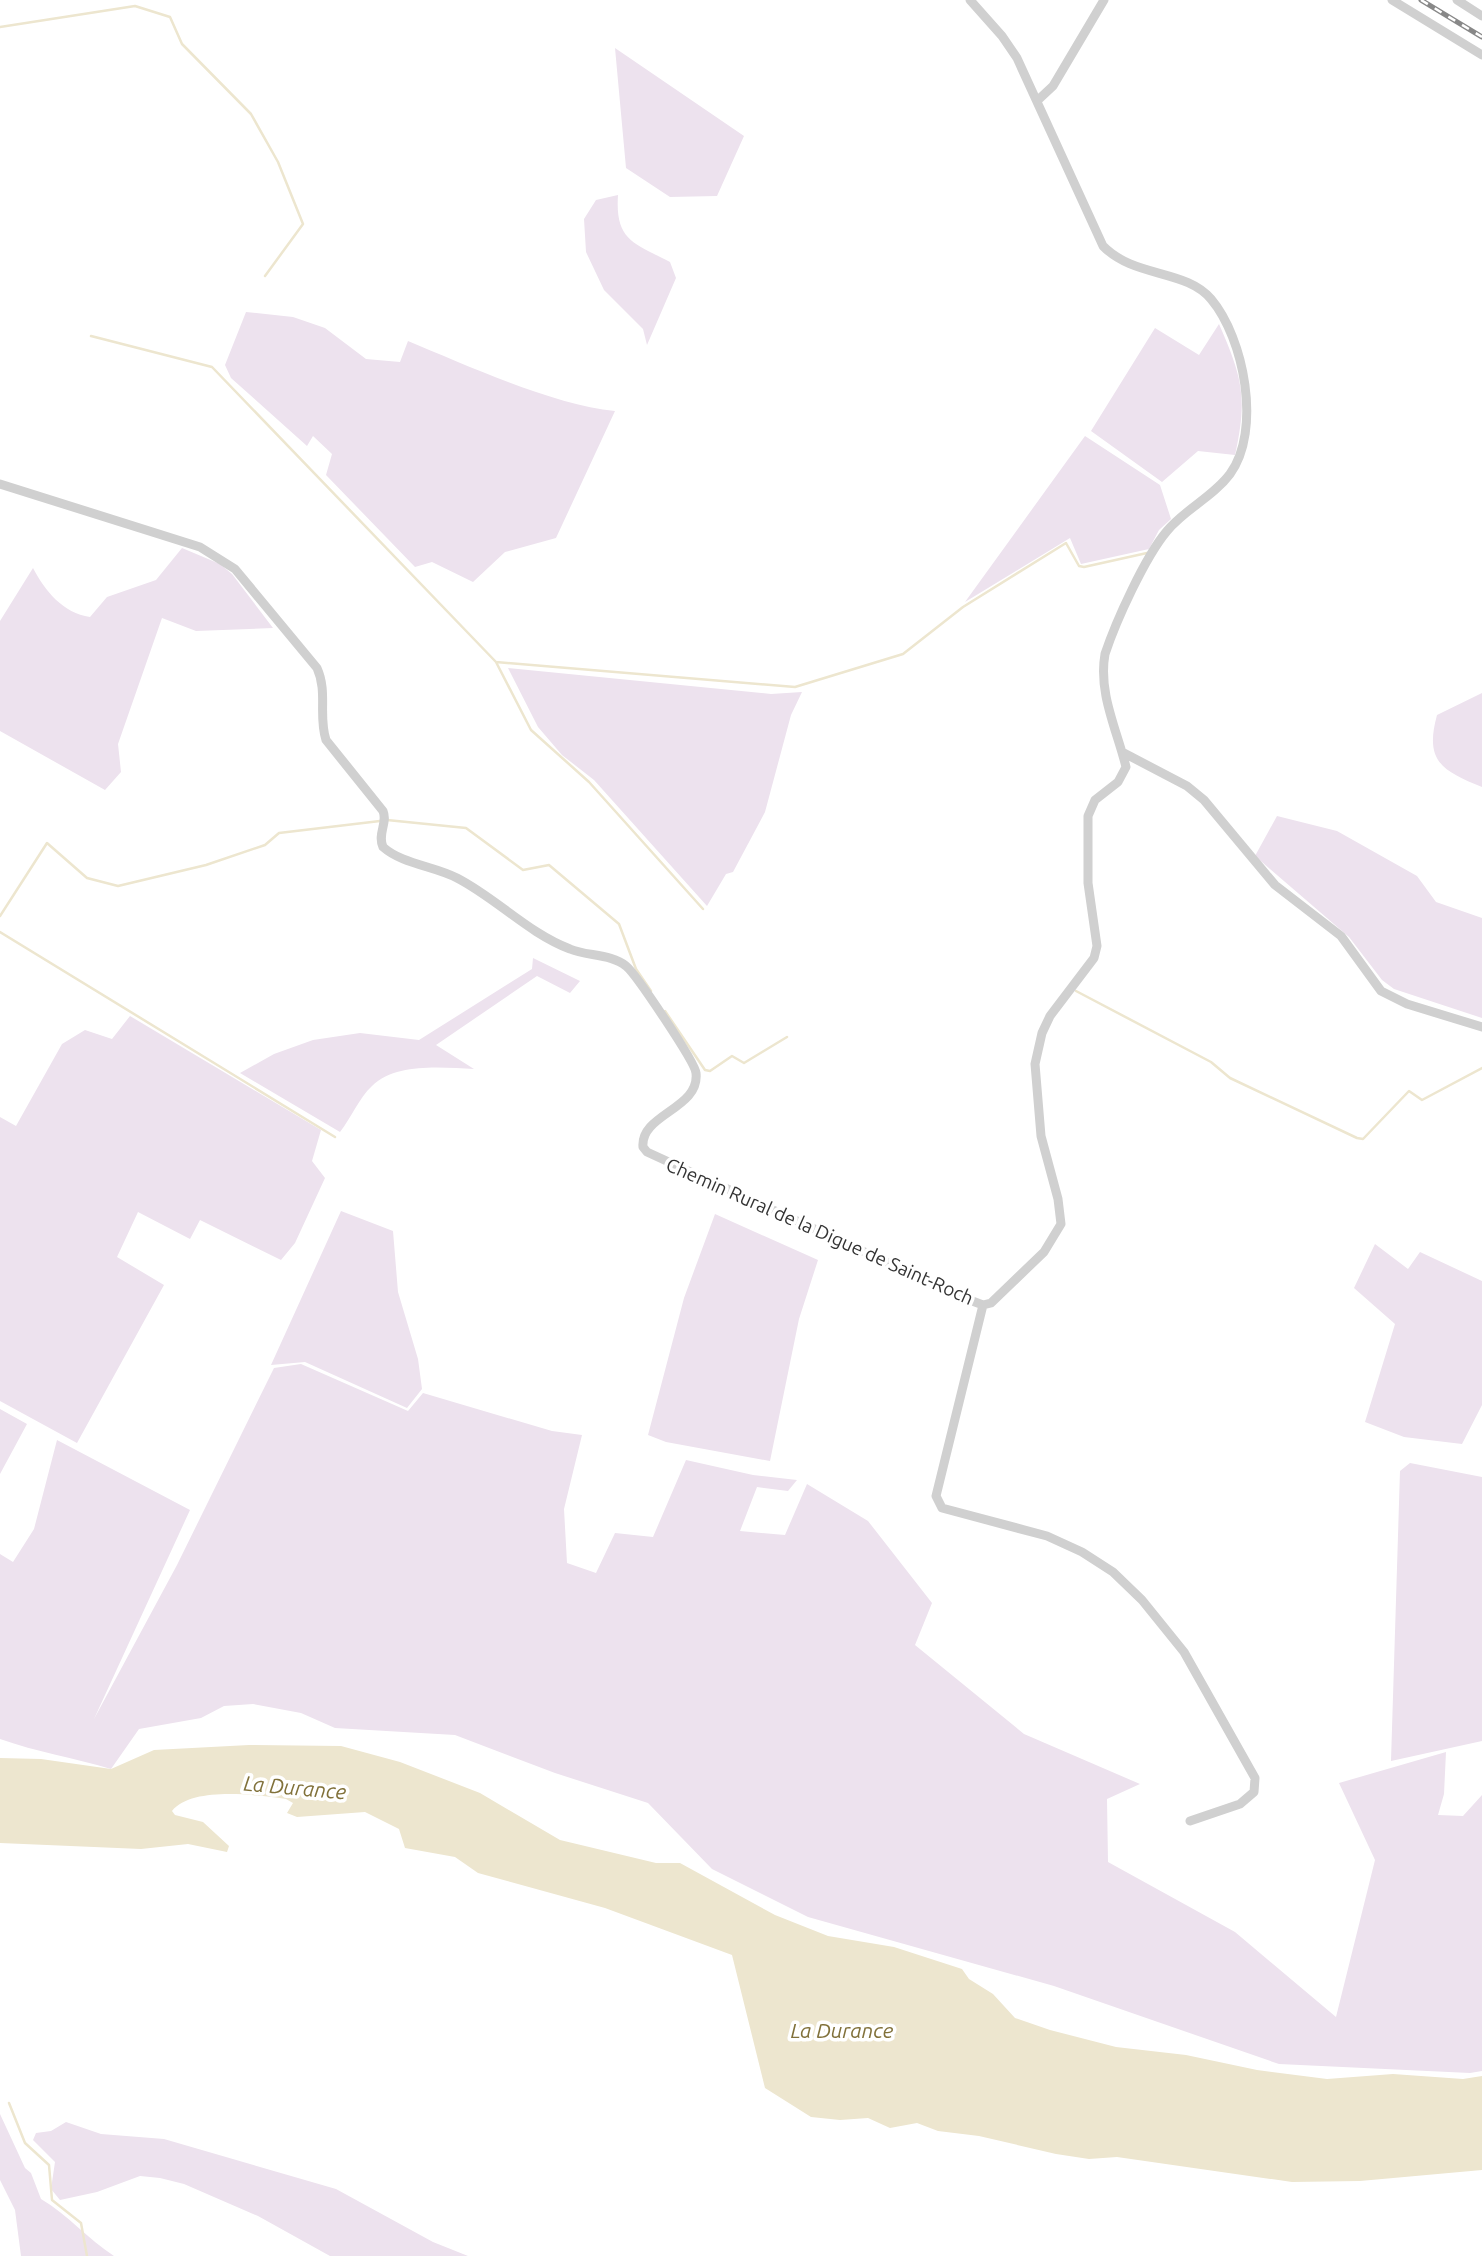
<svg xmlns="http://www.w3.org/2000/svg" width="1482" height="2256" font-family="Ubuntu,sans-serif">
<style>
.green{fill:#ede2ee}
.water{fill:#ede6cf}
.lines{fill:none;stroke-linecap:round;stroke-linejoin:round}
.stream{stroke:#ede6cf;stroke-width:2.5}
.street{stroke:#d0d0d0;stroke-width:9}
.rail-casing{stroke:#888;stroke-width:5}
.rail{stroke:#fff;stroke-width:2.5;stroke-dasharray:8;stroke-linecap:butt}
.labels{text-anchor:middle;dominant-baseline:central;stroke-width:7;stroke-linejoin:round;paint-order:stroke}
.street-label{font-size:19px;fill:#333;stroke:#fff}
.water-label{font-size:21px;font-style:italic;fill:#81713a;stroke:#fff}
</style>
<rect width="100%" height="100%" fill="#fff"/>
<path class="green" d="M615,48l129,88 -27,60 -47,1 -44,-29z
M618,195c-3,45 15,48 52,67l6,16 -29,67 -4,-16 -39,-39 -18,-38 -2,-33 12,-19z
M246,312l47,5 32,11 41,31 34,3 8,-21c58,24 145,64 207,70l-59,127 -51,14 -32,30 -41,-20 -17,5 -89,-92 6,-21 -19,-18 -6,10 -76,-68 -6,-13z
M1219,324c23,53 29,73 16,131l-37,-4 -36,31 -71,-51 64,-103 44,27z
M1085,436l75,49 11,34 -12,11 -10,19 -68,15 -11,-26 -105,64z
M182,548l38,16 12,10 41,54 -77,3 -34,-13 -44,126 3,28 -16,18 -105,-59v-110l33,-53c12,23 30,45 57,49l17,-20 49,-17z
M508,668l263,26 31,-2 -11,23 -26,97 -32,60 -7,2 -19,32 -113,-126 -32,-25 -24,-28z
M1482,693v94c-39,-16 -58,-25 -45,-72z
M1277,816l60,15 80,45 19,26 46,16v100l-88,-29 -12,-9 -33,-43 -94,-81z
M533,958l47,23 -10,12 -33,-17 -101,69 38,24c-30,-1 -77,-7 -102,17 -13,12 -21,32 -32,46l-100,-59 34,-19 39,-14 47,-7 59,7 113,-71z
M130,1016l191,114 -9,31 13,17 -30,65 -14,17 -81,-40 -10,19 -52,-27 -21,45 47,28 -87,158 -77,-42v-284l16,9 46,-82 23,-14 27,9z
M341,1211l52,20 5,61 20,67 4,30 -15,19 -102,-46 -34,3z
M715,1214l103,46 -19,59 -29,142 -104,-19 -18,-7 36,-137z
M1375,1244l33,25 12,-17 62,29v124l-20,39 -58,-7 -39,-15 30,-98 -41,-36z
M301,1364l107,47 15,-18 129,38 30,4 -18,74 3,54 29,10 19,-40 38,4 33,-77 67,15 44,5 -9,11 -31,-4 -17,44 45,4 22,-51 61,37 64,82 -17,42 109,89 116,50 -33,15 1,63 127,70 101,85 39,-157 -36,-77 107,-31 -2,42 -6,21 25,1 19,-21v276l-12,2 -191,-9 -225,-78 -246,-69 -96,-48 -64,-66 -93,-30 -100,-38 -120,-7 -34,-15 -48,-9 -29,2 -23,12 -62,11 -28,40c-37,-11 -74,-17 -111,-30v-185l13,8 21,-33 23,-89 133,70 -96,209 83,-154 97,-197z
M0,1409l27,15 -27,50z
M1410,1463l72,14v264l-91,20 9,-290z
M0,2114l25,54 6,5 10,26c27,16 47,40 73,57h-93l-6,-46 -15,-30z
M66,2122l35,12 63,5 172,50 97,53 35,14h-138l-72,-40 -74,-32 -24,-6 -20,-2 -43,16 -37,8 -9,-11 4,-27 -22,-22 3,-7 15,-2z"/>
<path class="water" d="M249,1745l92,1 59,16 80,31 80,47 96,23h24l95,52 53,21 66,11 68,22 7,10 24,15 22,24 35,12 66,17 70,8 71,15 70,9 66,-5 70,5 19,-3v94l-122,11 -68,1 -175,-25 -28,2 -33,-5 -77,-18 -41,-5 -21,-8 -27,5 -22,-10 -28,2 -29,-3 -46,-29 -33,-133 -127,-47 -127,-35 -23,-16 -50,-9 -6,-19 -34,-17 -68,5 -10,-4 6,-10 -7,-4c-29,-4 -94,-13 -114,12l3,4 28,7 26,24 -2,6 -39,-8 -47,5 -141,-6v-85l41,1 70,10 43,-19z"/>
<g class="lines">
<path class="stream" d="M0,27l135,-21 35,11 12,27 69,70 27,48 25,62 -38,52
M91,336l121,31 284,295 299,25 108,-33 60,-47 103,-64 13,23 5,1 63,-14
M496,662l35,68 58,52 114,127
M387,820l79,8 57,42 26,-5 70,59 17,45 15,22
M0,916l47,-73 40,35 31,8 88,-21 59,-20 14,-12 101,-12
M0,932l335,205
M1076,991l135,71 19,16 127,60 6,1 46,-48 13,9 60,-32
M665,1011l40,59 5,1 22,-15 12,7 43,-26
M9,2103l16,40 24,22 3,35 29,23 6,33"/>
<path class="street" d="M1392,0l90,55
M1457,0l25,16
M1038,100l15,-14 51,-86
M0,484l200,63 35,22 82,99c11,24 1,48 9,72l57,71c5,12 -6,23 0,36 19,17 51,19 74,31 39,20 71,55 113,71 16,7 42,5 56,17 10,8 69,96 70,107 4,36 -56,41 -53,74l4,5 320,147 16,6 8,-2 53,-51 17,-28 -3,-25 -17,-63 -6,-72 7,-31 8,-17 44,-58 3,-12 -9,-63v-67l7,-16 23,-18 8,-15c-9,-37 -28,-74 -21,-113 11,-33 40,-97 62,-123 18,-22 46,-34 63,-57 32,-44 14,-136 -19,-175 -25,-30 -77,-21 -108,-53l-86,-188 -15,-22 -32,-36
M1122,752l65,34 17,14 71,85 66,51 40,55 26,13 75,23
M983,1305l-47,191 6,12 105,28 35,16 31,20 29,28 42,52 71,126 -1,14 -14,12 -50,17"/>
<defs>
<path id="rail" d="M1421,0l61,37"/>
</defs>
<use href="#rail" class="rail-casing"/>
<use href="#rail" class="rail"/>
</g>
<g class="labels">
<g class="street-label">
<text transform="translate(820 1231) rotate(24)">Chemin Rural de la Digue de Saint-Roch</text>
</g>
<g class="water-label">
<text transform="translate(295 1787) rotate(5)">La Durance</text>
<text x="842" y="2030">La Durance</text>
</g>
</g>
</svg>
